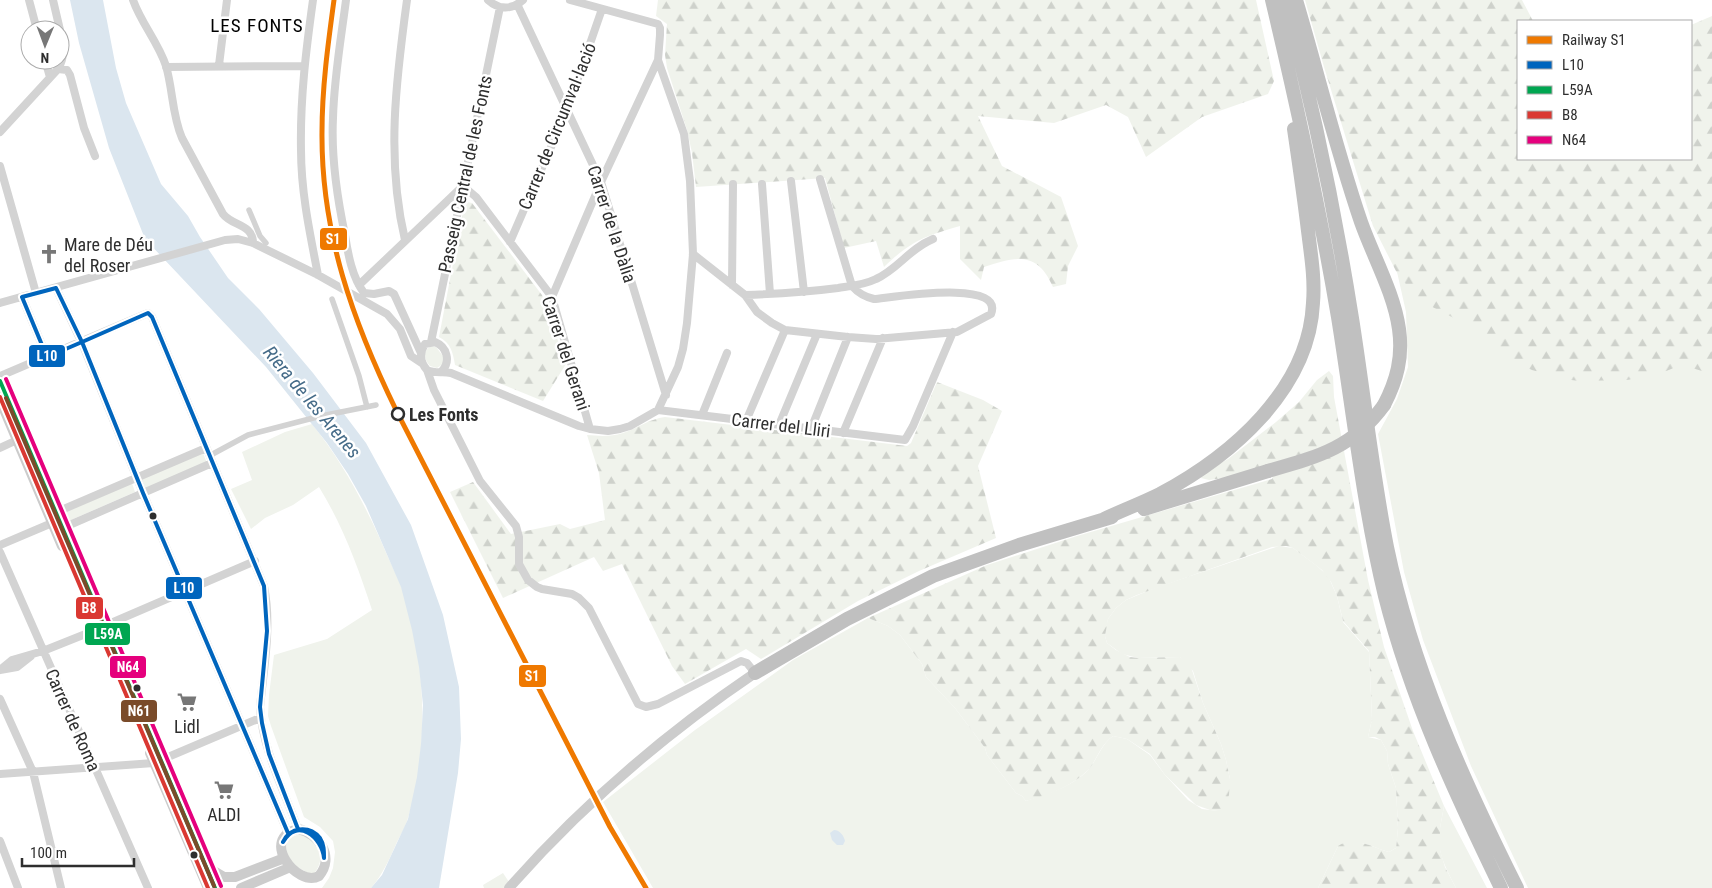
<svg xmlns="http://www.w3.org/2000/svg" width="1712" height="888" font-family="'Roboto Condensed',sans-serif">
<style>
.green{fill:#f0f3ec}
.forest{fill:url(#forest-firs)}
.water{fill:#dbe6ef}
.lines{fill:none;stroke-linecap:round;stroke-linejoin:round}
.pedestrian{stroke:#d3d3d3;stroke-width:5.5}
.minor{stroke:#d3d3d3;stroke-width:8}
.secondary{stroke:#ccc;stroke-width:10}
.motorway{stroke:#c0c0c0;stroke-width:14}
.motorway-bridge{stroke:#c0c0c0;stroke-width:14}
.bus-1-casing{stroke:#fff;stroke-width:8}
.bus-2-casing{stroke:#fff;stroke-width:8}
.bus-3-casing{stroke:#fff;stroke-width:8}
.bus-4-casing{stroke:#fff;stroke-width:8}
.bus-5-casing{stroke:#fff;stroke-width:8}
.bus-1{stroke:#0065bd;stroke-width:4}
.bus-2{stroke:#00a651;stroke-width:4}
.bus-3{stroke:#da3832;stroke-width:4}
.bus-4{stroke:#e5007d;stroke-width:4}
.bus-5{stroke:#7a4b2a;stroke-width:4}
.rail-1-casing{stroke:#fff;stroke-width:9}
.rail-1{stroke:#ef7900;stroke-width:5}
.stop-dot{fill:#fff;stroke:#2e2e2e;stroke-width:2.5}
.bus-dot{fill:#2e2e2e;stroke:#fff;stroke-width:2}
.labels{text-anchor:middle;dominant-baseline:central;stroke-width:5;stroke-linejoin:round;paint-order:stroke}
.street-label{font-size:18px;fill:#2e2e2e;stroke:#fff}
.poi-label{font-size:18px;fill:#2e2e2e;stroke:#fff}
.stop-label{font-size:18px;font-weight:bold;fill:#2e2e2e;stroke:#fff;text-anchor:start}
.neighbourhood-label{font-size:19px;letter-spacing:1px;fill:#000;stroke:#fff}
.water-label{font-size:19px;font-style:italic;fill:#456b88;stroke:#fff}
.line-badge{stroke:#fff;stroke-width:2}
.badge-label{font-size:14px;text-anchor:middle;font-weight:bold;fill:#fff}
</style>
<defs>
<pattern id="forest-firs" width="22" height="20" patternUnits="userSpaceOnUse" patternTransform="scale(1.25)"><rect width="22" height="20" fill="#f0f3ec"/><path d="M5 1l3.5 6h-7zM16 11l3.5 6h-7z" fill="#ced1cb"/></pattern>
</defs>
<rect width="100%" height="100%" fill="#fff"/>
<path class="green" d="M1393,254l292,106 27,7v521h-184l-57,-122 -48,-126 -19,-68 -26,-138 19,-35 11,-32 -2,-55z
M432,346l4,1 7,9v8l-6,4 -7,-2c-6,-6 -8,-16 2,-20z
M312,424c29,36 50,75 69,117 6,15 14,30 20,45 25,68 29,163 7,232 -2,8 -7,16 -11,24 -7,16 -14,32 -26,46h-49l7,-10 4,-10 2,-16 -2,-11 -13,-14 -16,-10 -33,-91 -3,-10 1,-21 5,-40 53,-16 45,-29c-14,-43 -29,-84 -53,-123l-26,18 -28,13 -14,11 -20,-40 21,-9 -10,-28 43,-20z
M203,453l4,10 -61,26 -4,-9 1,-2z
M132,483l3,9 -71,31 -4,-9z
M1279,546l14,2 24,18 11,10 9,20 6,26 26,30 3,67 -4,18 13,3 6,11 1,13 8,24 2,40 -2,20 -7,4c-20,-6 -28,-14 -51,-6l-20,42h-665l-50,-86 92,-72 98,-70 75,-42 20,8 12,9 22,29 4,13 29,31 30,40 2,7 29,38 6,3 4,5c23,-8 51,-15 66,-36 7,-10 10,-21 21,-29l14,3 23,16 15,20 23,25 14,9 16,2 12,-32 -4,-19 -5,-16 -18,-41 -10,-32 -13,-14 -42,1 -16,-4 -15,-11 -2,-7 1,-9 2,-8 8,-11 10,-8 29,-12z
M1444,806l43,82h-31c-6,-12 -13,-24 -16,-38 -3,-15 2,-30 4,-44z
M301,834c3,1 8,3 11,5 11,10 11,27 0,36l-24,-13c-2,-15 -6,-24 13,-28z
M503,873l10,15h-29l-1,-3z"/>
<path class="forest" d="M658,0h598l18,81 -6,13 -66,23 -56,40 -18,-40 -22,-12 -52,18 -76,-7 24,50 59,31 17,49 -10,20 -2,18 -13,3c-16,-37 -38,-30 -69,-20l-3,13 -21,-21v-33c-35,10 -49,15 -76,41l-8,-26 -32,7 -19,-70 -129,9 -4,-34 -5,-23 -20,-62 -2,-13 2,-31 -11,-8z
M1305,0h217l11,21h-15v138h173v-134l21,-9v358l-20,-6 -16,-1 -17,7 -32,6 -48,1 -15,-2 -32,-9 -29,-14 -26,-26 -60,-31 -21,-28 -23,-45 -49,-159z
M467,202l5,1 70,92 24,69 -23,37 -88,-36c-2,-12 -4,-22 -16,-28l25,-131z
M1329,371l4,5 1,21 34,183 16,67 29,84 31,75 -4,22v22l5,17 11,21h-138l20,-42c16,-11 36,2 51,6l7,-4 2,-20 -2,-40 -8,-24 -1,-13 -6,-11 -6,-3h-7l4,-18 -3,-68 -26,-30 -6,-25 -6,-14 -9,-12 -29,-22 -7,-2 -14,1 -135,48 -11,5 -10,8 -8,11 -3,17 2,7 9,7 14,7 8,1 42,-1 10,7 13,39 18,41 5,16 4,19 -1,16 -5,13 -6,3 -8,-1 -14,-5 -31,-30 -15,-21 -23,-15 -14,-3c-11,8 -14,18 -21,29 -15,20 -43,30 -66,36l-4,-5 -6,-3 -29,-38 -2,-7 -30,-40 -29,-31 -4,-13 -22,-29 -12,-9 -20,-8 119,-53 90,-29 195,-57 3,-8 -66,9 -8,-2 3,-6 24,-13 48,-37 23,-20 18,-22z
M937,382l46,18 19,11 -24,55 18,72 -77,33 -61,30 -97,58 -15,-10 -61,35 -13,-18 -50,-102 -19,7 -9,-14 -91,41 -53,-106 23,-10 38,52 49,-10 10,5 35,-9 -6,-47 -12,-38c12,1 23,2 36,-2 15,-5 26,-14 42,-16l242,29 4,-3z"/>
<path class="water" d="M70,0h33l13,68 10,35 35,81 27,32 12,21 28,41 31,31 54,64 53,70 45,82 32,90 16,72 2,52 -3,34 -19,115h-68l11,-13 26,-56 9,-42 4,-33 2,-39 -4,-38 -7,-37 -11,-43 -35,-81 -18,-32 -21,-31 -61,-76 -121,-128 -36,-91 -30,-105z
M834,830c6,0 10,6 11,11l-2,4h-6l-5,-5 -2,-7z"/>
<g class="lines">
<path class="pedestrian" d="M249,210l11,26 6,7
M332,299l27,77 8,31
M209,456l39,-21 73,-19 55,-11"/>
<path class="minor" d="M29,0l8,30
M53,0l7,30
M133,0c8,23 25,42 33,66 7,24 6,49 16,72l41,76c9,12 30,10 30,29
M313,0c-7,50 -13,99 -12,150 0,42 9,84 17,125
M346,0c-5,39 -12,78 -13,118 -2,39 4,79 12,117 3,19 7,42 19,58l10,1 15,-3 5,3 27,59
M488,0c11,10 24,10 35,0
M517,4l84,178 65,213
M45,60l5,17
M219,65l8,-65
M166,67l137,-1
M58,69c8,-13 5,-24 2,-37
M0,132l58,-63 9,1 3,5 14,53 11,28
M0,166l36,127
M791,181l13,111
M762,184l8,110
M405,240c-19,-80 -9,-160 2,-240
M510,242l57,-132 35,-101
M693,254l52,41 12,17 15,11 13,7 63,7 28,2 81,-7 34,-18c14,-36 -102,-16 -117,-15 -9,-2 -16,-6 -22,-13l-32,-107
M359,285l104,-99 13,11 76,100 38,132
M732,285l1,-101
M56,288l26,55 61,150 145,340
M745,295c32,-1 62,-3 93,-7 13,-2 26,-3 38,-9 22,-10 33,-30 57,-40
M22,297l25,60
M552,297l49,-115 57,-122 2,-25v-7l-2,-4 -88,-24
M0,303l225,-63 13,-1 15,4 65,32 69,39 13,15 11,27 12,8
M431,342l69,-335
M427,370l7,20 46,91 36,45 3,11v27l9,16 9,7 5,2 30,5 7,4 10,10 49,96 8,3 12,-3 83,-43 6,2 8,10
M442,371c9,-10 5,-24 -7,-29l-10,2c-6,9 -5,18 2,26 8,4 16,1 24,3l128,53 11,3 18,2 12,-2 10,-3 28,-16 20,-43 5,-18 4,-26 6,-69 -3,-73 -6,-47 -26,-74
M0,376l148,-63 4,4 112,269c8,40 0,80 -4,121 2,42 24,83 38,122
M658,410l247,30 8,-14 40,-94
M702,415l25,-62
M746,421l39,-91
M779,425l38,-91
M811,429l37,-92
M843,433l40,-95
M0,448l17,-8
M52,514l154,-66
M58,530l154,-67
M0,545l52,-22
M0,552l148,336
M104,626l151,-65
M0,670l12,-10 31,-9 55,-22
M0,670l17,-3 14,-11
M0,699l33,73 28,116
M0,774l154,-11 106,-45
M0,841l18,47"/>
<path class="secondary" d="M0,381l215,507
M0,400l62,146
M150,753l58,135
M298,829c21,4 37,28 21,47 -22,12 -60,-38 -21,-47z
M207,867l17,10h11l47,-18
M241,888l45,-19
M509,888c72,-82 156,-154 246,-215"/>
<path class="motorway" d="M1272,0c25,105 48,211 66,317 15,93 25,188 47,279 26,103 70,197 116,292
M1285,0c28,105 50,211 67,318 12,76 20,153 35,229 25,120 75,231 130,341
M1296,0c22,74 40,149 65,222 12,34 33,71 38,107 4,28 -2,51 -15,76
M1144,509l124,-38
M1104,519c19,-9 38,-16 56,-25 71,-38 149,-104 153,-191 2,-24 -2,-48 -5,-72 -4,-34 -9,-68 -14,-102
M755,673l92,-54 86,-43 86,-31 93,-28"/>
<path class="motorway-bridge" d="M1268,471c49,-14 85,-23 116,-66"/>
<defs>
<path id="bus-1" d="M56,288l26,54 -35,15 -25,-60z
M82,342l61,151 145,340
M82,342l66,-29 4,4 112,269 3,45 -7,76 2,16 7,31 29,75
M283,842c7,-15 26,-17 37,-4 4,6 4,13 4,20
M283,842c14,-25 39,-5 41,16"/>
<path id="bus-2" d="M0,381l215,507"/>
<path id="bus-3" d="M0,397l208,491"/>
<path id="bus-4" d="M6,379l215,507"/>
<path id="bus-5" d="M6,398l208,488"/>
</defs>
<use href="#bus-1" class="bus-1-casing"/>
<use href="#bus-2" class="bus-2-casing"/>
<use href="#bus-3" class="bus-3-casing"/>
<use href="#bus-4" class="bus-4-casing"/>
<use href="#bus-5" class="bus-5-casing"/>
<use href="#bus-1" class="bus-1"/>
<use href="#bus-2" class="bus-2"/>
<use href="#bus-3" class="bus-3"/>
<use href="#bus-4" class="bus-4"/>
<use href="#bus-5" class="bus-5"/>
<defs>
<path id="rail-1" d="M334,0c-6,44 -12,88 -12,132 -1,101 31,190 75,280l213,415 36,61"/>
</defs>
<use href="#rail-1" class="rail-1-casing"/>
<use href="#rail-1" class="rail-1"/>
</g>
<defs>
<symbol id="church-bare" viewBox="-9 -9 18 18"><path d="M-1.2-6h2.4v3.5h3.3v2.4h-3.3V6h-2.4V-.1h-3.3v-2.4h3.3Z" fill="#777" stroke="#fff" stroke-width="2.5" paint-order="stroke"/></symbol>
<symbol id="supermarket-bare" viewBox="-9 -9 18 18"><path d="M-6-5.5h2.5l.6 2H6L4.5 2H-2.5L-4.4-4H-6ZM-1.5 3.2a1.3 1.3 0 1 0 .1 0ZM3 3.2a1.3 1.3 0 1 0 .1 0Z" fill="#777" stroke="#fff" stroke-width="2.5" paint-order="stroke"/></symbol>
</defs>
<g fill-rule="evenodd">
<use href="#church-bare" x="35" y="240" width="28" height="28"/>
<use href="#supermarket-bare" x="173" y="688" width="28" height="28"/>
<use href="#supermarket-bare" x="210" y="776" width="28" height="28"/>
</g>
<circle class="stop-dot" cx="398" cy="414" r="6"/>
<g class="bus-dot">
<circle cx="153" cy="516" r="4.5"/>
<circle cx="137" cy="688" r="4.5"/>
<circle cx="194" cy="855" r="4.5"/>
</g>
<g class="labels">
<g class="street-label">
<text transform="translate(557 126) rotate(-68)">Carrer de Circumval·lació</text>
<text transform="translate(465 174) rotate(-78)">Passeig Central de les Fonts</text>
<text transform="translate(612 224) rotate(72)">Carrer de la Dàlia</text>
<text transform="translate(566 353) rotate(72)">Carrer del Gerani</text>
<text transform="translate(781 425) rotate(7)">Carrer del Lliri</text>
<text transform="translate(73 720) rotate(66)">Carrer de Roma</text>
</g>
<g class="poi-label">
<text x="64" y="244" text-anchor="start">Mare de Déu<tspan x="64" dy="21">del Roser</tspan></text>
<text x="187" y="726">Lidl</text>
<text x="224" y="814">ALDI</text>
</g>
<g class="stop-label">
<text x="409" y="414">Les Fonts</text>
</g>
<g class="neighbourhood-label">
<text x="257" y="25">LES FONTS</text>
</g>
<g class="water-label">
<text transform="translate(312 402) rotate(50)">Riera de les Arenes</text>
</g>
</g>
<g class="line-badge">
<rect x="319" y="227" width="29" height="24" rx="5" fill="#ef7900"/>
<rect x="28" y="344" width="38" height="24" rx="5" fill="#0065bd"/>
<rect x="165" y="576" width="38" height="24" rx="5" fill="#0065bd"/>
<rect x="75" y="596" width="29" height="24" rx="5" fill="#da3832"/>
<rect x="84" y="622" width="47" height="24" rx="5" fill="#00a651"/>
<rect x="109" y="655" width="38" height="24" rx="5" fill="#e5007d"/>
<rect x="518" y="664" width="29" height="24" rx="5" fill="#ef7900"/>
<rect x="120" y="699" width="38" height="24" rx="5" fill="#7a4b2a"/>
</g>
<g class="badge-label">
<text x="333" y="244">S1</text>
<text x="47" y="361">L10</text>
<text x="184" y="593">L10</text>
<text x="89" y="613">B8</text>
<text x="108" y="639">L59A</text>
<text x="128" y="672">N64</text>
<text x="532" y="681">S1</text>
<text x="139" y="716">N61</text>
</g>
<rect x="1517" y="20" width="175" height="140" fill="#ffffff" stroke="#ababab"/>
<rect x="1527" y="36" width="25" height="8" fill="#ef7900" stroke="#ababab"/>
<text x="1562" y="45" font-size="15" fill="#2e2e2e">Railway S1</text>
<rect x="1527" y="61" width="25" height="8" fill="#0065bd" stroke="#ababab"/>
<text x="1562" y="70" font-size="15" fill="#2e2e2e">L10</text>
<rect x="1527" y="86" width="25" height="8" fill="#00a651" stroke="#ababab"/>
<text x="1562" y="95" font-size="15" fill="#2e2e2e">L59A</text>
<rect x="1527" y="111" width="25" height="8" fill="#da3832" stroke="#ababab"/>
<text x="1562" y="120" font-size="15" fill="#2e2e2e">B8</text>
<rect x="1527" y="136" width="25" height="8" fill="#e5007d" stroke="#ababab"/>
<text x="1562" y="145" font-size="15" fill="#2e2e2e">N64</text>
<g transform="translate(45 45) rotate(181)"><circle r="24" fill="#ffffff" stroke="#ababab"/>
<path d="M0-4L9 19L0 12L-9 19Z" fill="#777777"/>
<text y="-8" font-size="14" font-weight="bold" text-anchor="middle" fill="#2e2e2e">N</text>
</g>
<path d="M22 858v8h112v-8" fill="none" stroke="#2e2e2e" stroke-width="2.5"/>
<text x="30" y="858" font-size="15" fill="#2e2e2e" stroke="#ffffff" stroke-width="4" paint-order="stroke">100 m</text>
</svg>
